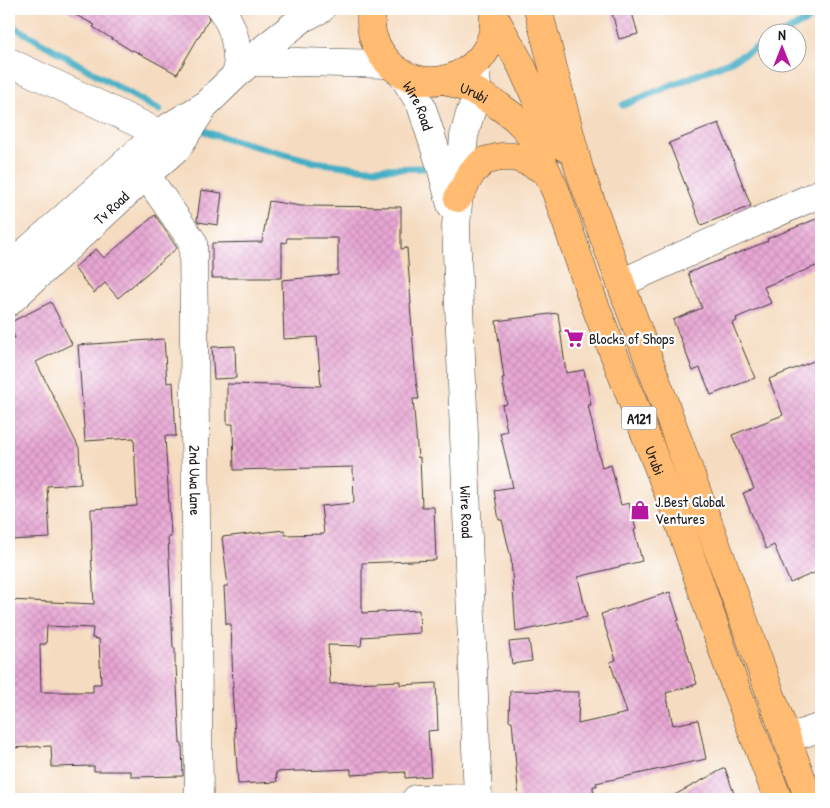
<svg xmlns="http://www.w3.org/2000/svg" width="830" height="808" font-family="'Patrick Hand',sans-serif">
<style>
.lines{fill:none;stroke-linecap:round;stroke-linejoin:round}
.stream{stroke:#45aec4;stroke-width:7}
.building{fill:url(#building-cross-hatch);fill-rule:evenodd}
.minor-casing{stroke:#3d3934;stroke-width:29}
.highway-casing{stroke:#3d3934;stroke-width:29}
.minor{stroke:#fff;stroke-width:28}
.highway{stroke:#ffbb71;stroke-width:28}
.labels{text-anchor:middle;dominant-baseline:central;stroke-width:4.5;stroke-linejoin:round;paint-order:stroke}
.shield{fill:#fff;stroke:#606060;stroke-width:1}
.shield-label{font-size:14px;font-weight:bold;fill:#1c1c1c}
.street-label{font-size:15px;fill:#1c1c1c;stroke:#fff}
.poi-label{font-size:15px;fill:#1c1c1c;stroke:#fff;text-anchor:start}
</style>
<defs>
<pattern id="building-cross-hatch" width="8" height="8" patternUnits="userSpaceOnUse" patternTransform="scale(1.25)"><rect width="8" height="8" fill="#e7a6d3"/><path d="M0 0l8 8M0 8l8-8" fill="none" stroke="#c68eb5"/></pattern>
</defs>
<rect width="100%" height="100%" fill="#fff"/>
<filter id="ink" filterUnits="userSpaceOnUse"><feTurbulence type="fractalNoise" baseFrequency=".02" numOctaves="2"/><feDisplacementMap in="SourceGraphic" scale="10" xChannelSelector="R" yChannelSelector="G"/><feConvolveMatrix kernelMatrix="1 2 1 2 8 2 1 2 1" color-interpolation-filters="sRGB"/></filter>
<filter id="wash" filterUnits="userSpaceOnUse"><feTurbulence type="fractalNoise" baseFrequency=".0096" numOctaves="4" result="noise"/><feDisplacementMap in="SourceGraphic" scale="20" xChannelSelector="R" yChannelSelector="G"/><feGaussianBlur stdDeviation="1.12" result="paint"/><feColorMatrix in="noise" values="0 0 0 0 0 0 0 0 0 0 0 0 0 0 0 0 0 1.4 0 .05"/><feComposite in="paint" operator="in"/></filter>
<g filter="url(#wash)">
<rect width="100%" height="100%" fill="#f5dbbf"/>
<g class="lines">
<path class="stream" d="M9,24l137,79 14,7
M785,32l36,-19
M623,105l108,-44 37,-19
M199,128l12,6 103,28 53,7 56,-1"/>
</g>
<g id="blocks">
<path class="building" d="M64,9h142l3,10 -32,55 -44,-24 -1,1 -39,-24 2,-2z
M611,9h20l7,25 -19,5z
M719,123l32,83 -50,19 -32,-82z
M201,190l21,3 -4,32 -20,-3 -1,-2z
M269,201l32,5 100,1v42l6,-1 4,56h-1l6,77 3,18h-6l5,59 2,-1 2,50h12l2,53 -74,3v50l57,-3 1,23 -58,4 -1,9 -33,-1 2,39 70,-3v4l36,-2 2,47 -10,1 3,45 -26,2v-6l-54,3v-6l-75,3 1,10 -39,2 -6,-97h1l-2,-63h-5l-2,-38h4l-6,-49 62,-7 1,5 39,-1 -3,-28 33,-3 -1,-36 -119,3 -1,-46h-6v-40l94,2 -4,-49 -33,2 -2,-59 56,-5v-37h-51l-1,5 -4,-1v36h-70v-35l50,-1z
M155,215l22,33 -59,50 -13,-15 -11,10 -20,-25 22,-19 8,9z
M821,217v47l-57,23 7,16 -35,15 1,3 -5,2 23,55 -44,17 -11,-27 -7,3 -20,-51 29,-12 -14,-35 80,-32 -1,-2z
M51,302l21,42 -36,18 43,86 2,36 -34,2 3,52 -41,2v-199l6,-3 -6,-13v-2z
M558,313l8,60 18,-3 7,35h-3l14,63 9,-3 10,40 8,-2 7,26 -2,1 8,31 -64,16 9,40 -71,15 -5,-74 -9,-38h-3l-5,-30 19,-3 -13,-54 7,-2 -5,-26 5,-1 -5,-26h2l-8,-57z
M164,339l3,44 6,-1 3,54h-11l6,101h-3l5,111h2v19l1,-1 4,77h2l1,33 -52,1v-6h-37v-5l-42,1 -1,-21 -42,2v-148l85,4 -3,-54h1l-1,-41 46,-3 -3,-68 -49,3 -7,-96zM47,626l46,2 -1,10 7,1 2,45h-8v8h-52l-1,-48h6z
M235,346l1,32 -22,1 -2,-32z
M821,358v212l-31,13 -16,-38 -8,4 -23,-56 11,-4 -22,-54 51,-20 -14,-36z
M670,592l9,28 -2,1 20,63 -31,9 7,32 25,-5 8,39 -110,24 1,3h-4l1,13h-75l-7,-78h-3l1,-30 69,1 -1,32 49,-11 -17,-51 6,-2 -15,-46z
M529,640l3,21 -20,3 -3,-22z
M725,768l11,31h-69z"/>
</g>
</g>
<g filter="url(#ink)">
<use href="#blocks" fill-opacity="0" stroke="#3d3934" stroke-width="1"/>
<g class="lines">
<defs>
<g id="minor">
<path d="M221,9c15,21 16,38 17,64"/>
<path d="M9,62l150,71"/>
<path d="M250,62h48l91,2"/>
<path id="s1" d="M475,69l3,24 -8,21 -6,22 -8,90 22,573"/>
<path id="s2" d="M402,74l19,31 20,62 10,38"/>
<path id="s3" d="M146,175l47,67 6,557"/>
<path d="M9,267l150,-134 45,-27 34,-33 28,-26 37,-29 18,-9"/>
<path d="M621,283l200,-90"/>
<path id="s4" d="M9,302l137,-127 32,-28 23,-36"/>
<path d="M787,739l34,-12"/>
<path d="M416,799l62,-1"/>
</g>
<g id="highway">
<path d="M372,9c-3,19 0,31 11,47 38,52 121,16 110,-47"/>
<path d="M538,9l41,160 230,630"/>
<path d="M495,18l26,47 17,38 28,45"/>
<path id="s5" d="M446,80l32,13 21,13 15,11 12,12 7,12 23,51 35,103 83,213 60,175 44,116"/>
<path d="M458,198l14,-26 12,-11 16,-4h14l15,5 18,10"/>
</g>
</defs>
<use href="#minor" class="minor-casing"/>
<use href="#highway" class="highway-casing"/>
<use href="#minor" class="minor"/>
<use href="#highway" class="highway"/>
</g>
</g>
<defs>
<symbol id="supermarket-bare" viewBox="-9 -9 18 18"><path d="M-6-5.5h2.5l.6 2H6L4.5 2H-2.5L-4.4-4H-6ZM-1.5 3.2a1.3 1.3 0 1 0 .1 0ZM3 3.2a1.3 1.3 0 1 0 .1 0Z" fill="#b5179e" stroke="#fff" stroke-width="2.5" paint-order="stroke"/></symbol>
<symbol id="shop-bare" viewBox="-9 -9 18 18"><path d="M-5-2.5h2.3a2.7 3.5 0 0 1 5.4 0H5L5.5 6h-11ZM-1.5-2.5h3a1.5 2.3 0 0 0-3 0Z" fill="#b5179e" stroke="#fff" stroke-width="2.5" paint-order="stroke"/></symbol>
</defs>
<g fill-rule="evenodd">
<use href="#supermarket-bare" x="560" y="324" width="28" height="28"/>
<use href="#shop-bare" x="626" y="496" width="28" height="28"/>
</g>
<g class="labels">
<rect class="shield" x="621.5" y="406.5" width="35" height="23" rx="4"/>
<g class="shield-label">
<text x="639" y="418">A121</text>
</g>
<g class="street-label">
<text stroke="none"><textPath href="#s5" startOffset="31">Urubi</textPath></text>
<text stroke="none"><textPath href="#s2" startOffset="36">Wire Road</textPath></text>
<text stroke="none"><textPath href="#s4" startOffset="139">Tv Road</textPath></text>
<text stroke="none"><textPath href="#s5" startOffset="451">Urubi</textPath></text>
<text stroke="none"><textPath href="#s3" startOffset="320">2nd Uwa lane</textPath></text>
<text stroke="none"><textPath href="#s1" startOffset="446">Wire Road</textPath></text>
</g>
<g class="poi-label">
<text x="589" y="338">Blocks of Shops</text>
<text x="655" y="501">J.Best Global<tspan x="655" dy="17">Ventures</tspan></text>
</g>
</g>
<rect width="830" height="808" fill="none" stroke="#fff" stroke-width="30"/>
<g transform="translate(782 48)"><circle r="24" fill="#ffffff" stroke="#a4a4a4"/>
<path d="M0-4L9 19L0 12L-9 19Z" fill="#b5179e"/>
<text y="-8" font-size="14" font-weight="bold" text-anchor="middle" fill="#1c1c1c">N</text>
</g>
</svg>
